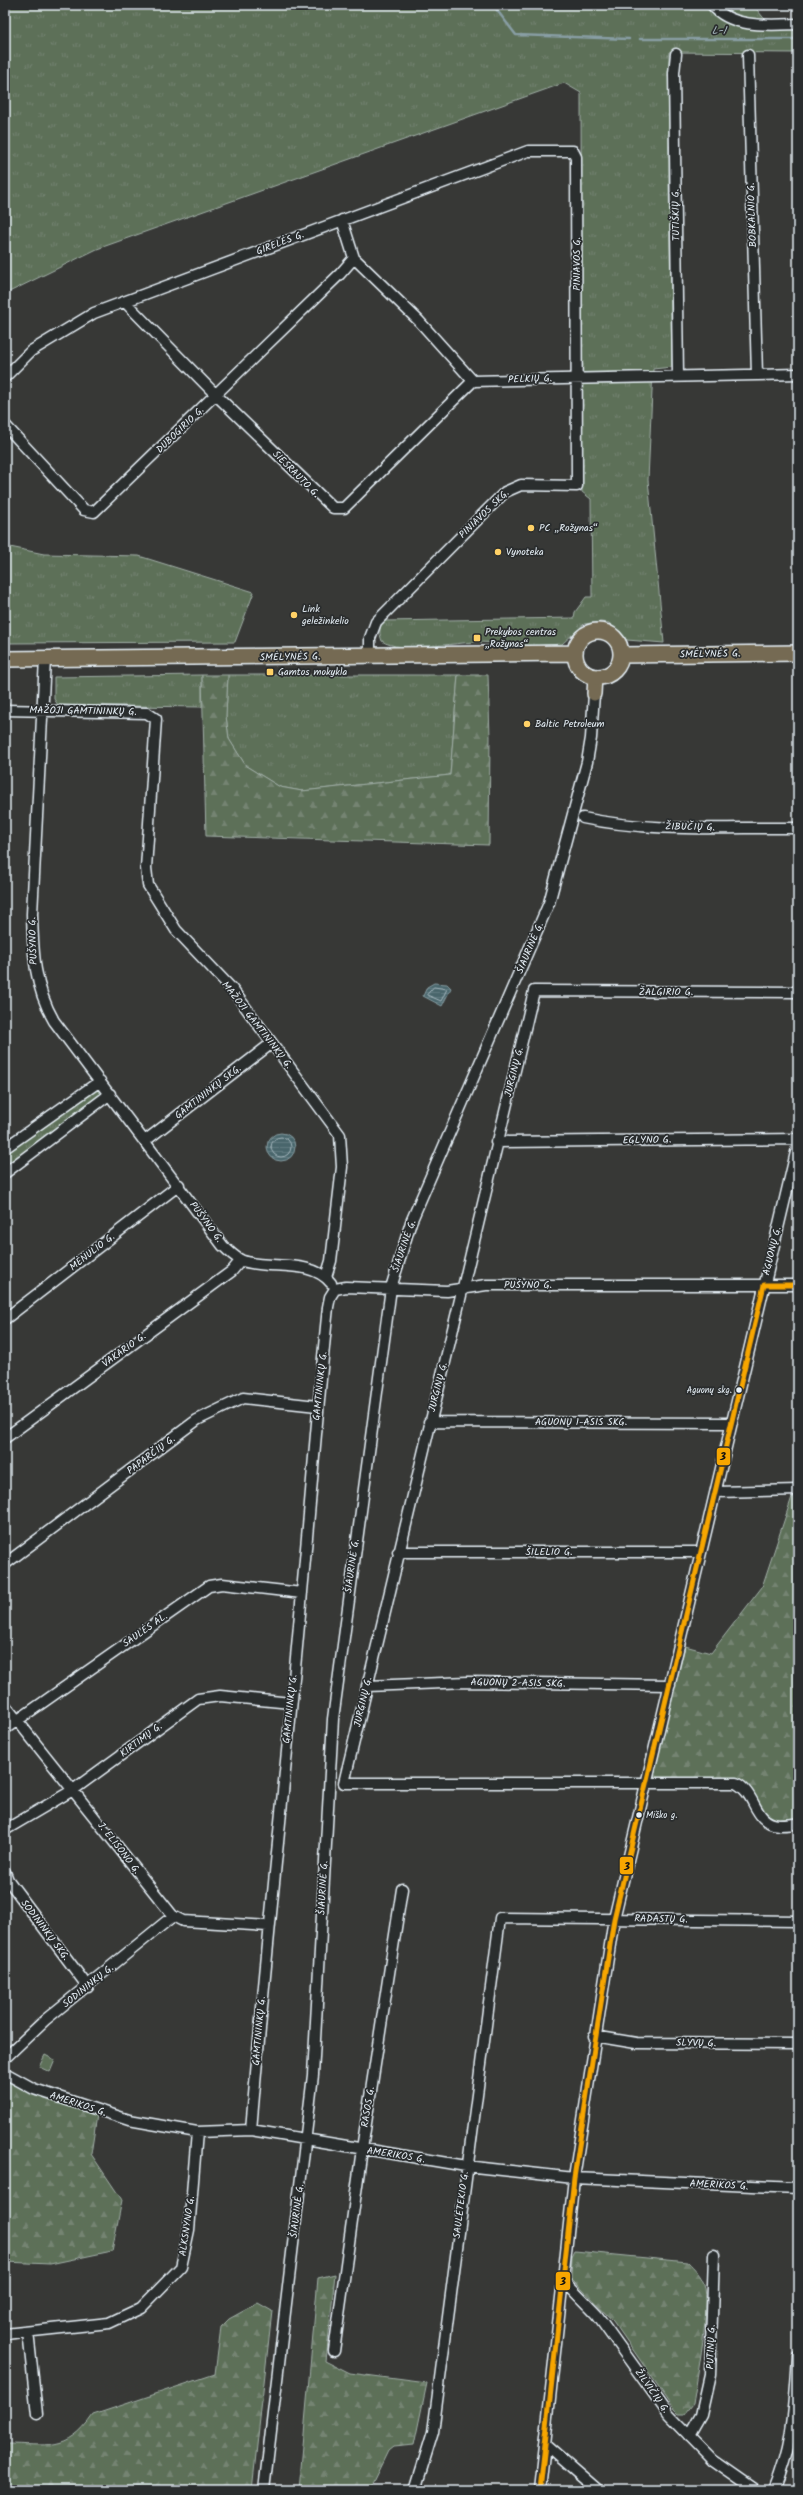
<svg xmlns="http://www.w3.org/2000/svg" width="803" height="2495" font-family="Kalam,sans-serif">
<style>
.grass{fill:url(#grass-tufts);stroke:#a2b0a8}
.forest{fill:url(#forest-firs);stroke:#a2b0a8}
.pitch{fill:#5d6f59;stroke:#a2b0a8}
.water{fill:url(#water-rules);stroke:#889ea4}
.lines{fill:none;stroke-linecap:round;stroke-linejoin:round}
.shore{stroke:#a8b9c0;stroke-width:1}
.stream{stroke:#889ea4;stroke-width:2.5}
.minor-casing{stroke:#e8f1f8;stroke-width:13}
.major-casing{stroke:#e8f1f8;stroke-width:16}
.highway-casing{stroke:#e8f1f8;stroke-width:18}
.minor{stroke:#2a2d2e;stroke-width:10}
.major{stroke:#746b52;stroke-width:13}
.highway{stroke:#746b52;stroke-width:15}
.bus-1-casing{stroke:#2a2d2e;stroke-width:8}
.bus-1{stroke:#f7a600;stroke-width:5}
.poi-dot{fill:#ffd166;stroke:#2a2d2e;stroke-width:1.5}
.bus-dot{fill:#e8f1f8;stroke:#2a2d2e;stroke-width:1.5}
.labels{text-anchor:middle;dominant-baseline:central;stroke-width:3.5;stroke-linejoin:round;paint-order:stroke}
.bus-label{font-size:9px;fill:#e8f1f8;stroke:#2a2d2e;text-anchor:end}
.street-label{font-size:10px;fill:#e8f1f8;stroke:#2a2d2e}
.poi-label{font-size:10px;fill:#e8f1f8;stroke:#2a2d2e;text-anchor:start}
.water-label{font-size:11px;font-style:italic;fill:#a8b9c0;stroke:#2a2d2e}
.line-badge{stroke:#2a2d2e;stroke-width:1.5}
.pale-badge-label{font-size:11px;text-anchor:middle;font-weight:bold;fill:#111}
</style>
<defs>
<pattern id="grass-tufts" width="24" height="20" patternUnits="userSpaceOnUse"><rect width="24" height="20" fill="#5d6f59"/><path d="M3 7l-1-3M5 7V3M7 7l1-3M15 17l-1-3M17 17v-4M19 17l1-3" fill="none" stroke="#748472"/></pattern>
<pattern id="forest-firs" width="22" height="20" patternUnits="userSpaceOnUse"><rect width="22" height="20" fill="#5d6f59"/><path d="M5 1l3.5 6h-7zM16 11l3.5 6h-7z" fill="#748472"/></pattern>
<pattern id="water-rules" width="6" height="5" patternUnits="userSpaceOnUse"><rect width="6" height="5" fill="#48666c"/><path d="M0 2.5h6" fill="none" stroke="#627c82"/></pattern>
</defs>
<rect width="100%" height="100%" fill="#373836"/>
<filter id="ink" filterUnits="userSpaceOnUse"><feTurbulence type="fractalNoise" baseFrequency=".025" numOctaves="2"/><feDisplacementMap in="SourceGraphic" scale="8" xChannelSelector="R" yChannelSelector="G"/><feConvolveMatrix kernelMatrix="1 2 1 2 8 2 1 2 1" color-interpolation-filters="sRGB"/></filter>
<g filter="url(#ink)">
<path class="grass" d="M5,5h748l19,23 26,-1v26l-129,-1v131l3,184 -19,2 -5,111 16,163 -37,-3 -18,-17 -9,-1 -16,2 -22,20c-14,1 -29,2 -43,2 -14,-1 -27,-4 -40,-4 -23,0 -80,12 -97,-1 -3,-8 -3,-12 1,-20l191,-3 1,-6 11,-15h6l-1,-98 -9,-7 -1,-399 -17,-10 -467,166 -92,45z
M5,546l39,8 95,2 115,36 -19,50 -230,1z
M202,675v32l-144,-2 -4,-6v-22z
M228,675h230l-8,100 -148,16 -22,-4 -34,-21 -17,-27 -3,-23z
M94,1089l6,1 1,5 -84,67 -9,-2 -1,-8z"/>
<path class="forest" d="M202,675h26l-2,41 3,23 17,27 34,21 22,4 148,-16 8,-100h30l2,62 -1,108 -283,-9z
M792,1497h6v322l-14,2 -19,-4 -19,-32 -9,-7h-86l34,-132 26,7 51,-66z
M5,2081l50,20 42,14 -6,39 31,46 -10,51 -62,13 -45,-2z
M575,2251l113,11c6,6 13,13 16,22 7,22 -7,94 -11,120l-7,9h-7l-7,-7 -59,-85 -42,-43 1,-21z
M335,2274l-9,87 24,12 77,10 -13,62 -21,2 -5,4 -19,39h-70l19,-212z
M258,2303l14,8 -20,179h-247v-46c42,0 62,9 88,-29l122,-41 6,-47 8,-8z"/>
<path class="pitch" d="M45,2055l10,5 -5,12 -11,-5z"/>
<path class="water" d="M434,983l13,1 4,4 -9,18 -19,-10 4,-9z
M267 1147a14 14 0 1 1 28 0a14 14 0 1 1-28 0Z"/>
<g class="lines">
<path class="shore" d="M434,987l13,2 -6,12 -14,-6z
M271 1147a10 10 0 1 1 20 0a10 10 0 1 1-20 0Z"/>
<path class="stream" d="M493,5l23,30 113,4
M640,39h158"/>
<defs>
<path id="minor" d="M712,5c19,24 59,20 86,19
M676,54l-2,19 4,303
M748,55l9,320
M342,220l12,38 65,63 54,60 325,-7
M125,302l91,93 117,113h11l129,-127
M5,377l26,-26 63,-38 434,-162h45l3,6 1,329 -56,-1 -16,7 -129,130 -6,16v18
M5,425l79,85 10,2 246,-238 14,-16
M45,659l-13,255c1,39 2,72 22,107l169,225c6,5 12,12 20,15 26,9 68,-3 88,22
M5,710l142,3 9,6 -10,149 2,17 28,45 56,59 108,146 2,32 -11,94 -5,16
M583,818c70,15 144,9 215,10
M798,992l-264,-1 -190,792h392c21,11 17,40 43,42 6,0 13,0 19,-2
M145,1141l127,-98
M496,1142l302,-3
M5,1148l95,-67
M5,1173l105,-79
M335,1289l11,-2 101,4 39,-6h312
M5,1319l174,-134
M429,1422l303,1
M5,1438l227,-167 9,-11
M716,1492l82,-2
M398,1552h303
M5,1564l192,-144 46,-22 74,8
M367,1686l101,-4 202,3
M5,1705l168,211 10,5 85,5
M5,1729l204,-143 13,-2 80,9
M5,1830l68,-40 125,-91 22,-3 71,7
M5,1872l3,8 80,107
M594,2036l42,7 162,1
M5,2058l40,-38 128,-104
M5,2073l29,16 95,31 68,12 54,-2 215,36 108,12 224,10
M251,2130c15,-179 35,-358 51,-538 9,-95 16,-190 26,-285l2,-10 5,-8
M562,2279l35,36 72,100 44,45 43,30
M28,2332l9,82
M5,2334l104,-11 32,-15 40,-41 8,-37 8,-98
M334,2351l28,-202 40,-260
M689,2436l12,-21 9,-40 4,-120
M545,2444l53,46
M264,2490l49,-415 20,-356 58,-431 20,-66 138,-319 38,-141 4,-24 3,-44
M415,2490l18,-58 67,-514 298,3
M540,2490l34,-312 40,-259 184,-775
M774,2490c20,-48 20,-82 24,-132"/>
<path id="major" d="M594,694l1,-18"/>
<path id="highway" d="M575 654a23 23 0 1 1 46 0a23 23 0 1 1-46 0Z
M621,655l177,-2
M5,659l570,-6"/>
</defs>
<use href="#minor" class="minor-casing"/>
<use href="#major" class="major-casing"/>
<use href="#highway" class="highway-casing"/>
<use href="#minor" class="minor"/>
<use href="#major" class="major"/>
<use href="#highway" class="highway"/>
<defs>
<path id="bus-1" d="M540,2490l34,-312 40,-259 150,-634h34"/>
</defs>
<use href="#bus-1" class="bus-1-casing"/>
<use href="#bus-1" class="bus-1"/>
</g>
</g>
<g class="poi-dot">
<circle cx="531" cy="528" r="4"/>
<circle cx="498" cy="552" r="4"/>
<circle cx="294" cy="615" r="4"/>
<rect x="473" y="634" width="8" height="8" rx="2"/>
<rect x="266" y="668" width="8" height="8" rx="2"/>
<circle cx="527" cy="724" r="4"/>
</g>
<g class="bus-dot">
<circle cx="739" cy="1390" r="3.5"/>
<circle cx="639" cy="1815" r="3.5"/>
</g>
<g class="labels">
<g class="bus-label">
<text x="732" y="1390">Aguonų skg.</text>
<text x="646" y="1815" text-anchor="start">Miško g.</text>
</g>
<g class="street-label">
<text transform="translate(676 215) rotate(-91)">TUTIŠKIŲ G.</text>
<text transform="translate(752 215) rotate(-92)">BOBKALNIO G.</text>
<text transform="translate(280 243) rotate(-21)">GIRELĖS G.</text>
<text transform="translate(577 264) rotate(-90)">PINIAVOS G.</text>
<text transform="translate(530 379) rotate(-2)">PELKIŲ G.</text>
<text transform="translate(180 430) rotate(-44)">DUBOGIRIO G.</text>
<text transform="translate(296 474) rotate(45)">SIESRAUTO G.</text>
<text transform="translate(484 514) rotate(-44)">PINIAVOS SKG.</text>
<text transform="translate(710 654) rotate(-1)">SMĖLYNĖS G.</text>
<text transform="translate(290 657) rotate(-1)">SMĖLYNĖS G.</text>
<text transform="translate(83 711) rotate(1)">MAŽOJI GAMTININKŲ G.</text>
<text transform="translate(690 827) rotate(1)">ŽIBUČIŲ G.</text>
<text transform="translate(33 941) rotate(-92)">PUŠYNO G.</text>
<text transform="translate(530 948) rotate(-67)">ŠIAURINĖ G.</text>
<text x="666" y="992">ŽALGIRIO G.</text>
<text transform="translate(257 1025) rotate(52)">MAŽOJI GAMTININKŲ G.</text>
<text transform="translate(514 1072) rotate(-76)">JURGINŲ G.</text>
<text transform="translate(208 1092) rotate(-38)">GAMTININKŲ SKG.</text>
<text transform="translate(647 1140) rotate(-1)">EGLYNO G.</text>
<text transform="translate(206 1222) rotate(53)">PUŠYNO G.</text>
<text transform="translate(404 1246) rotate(-71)">ŠIAURINĖ G.</text>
<text transform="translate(772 1251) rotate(-76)">AGUONŲ G.</text>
<text transform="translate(92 1252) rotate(-38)">MĖNULIO G.</text>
<text x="528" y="1285">PUŠYNO G.</text>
<text transform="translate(124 1350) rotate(-36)">VAKARIO G.</text>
<text transform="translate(320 1386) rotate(-84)">GAMTININKŲ G.</text>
<text transform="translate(438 1387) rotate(-76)">JURGINŲ G.</text>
<text x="581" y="1422">AGUONŲ 1-ASIS SKG.</text>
<text transform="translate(151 1455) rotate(-37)">PAPARČIŲ G.</text>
<text x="549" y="1552">ŠILELIO G.</text>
<text transform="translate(352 1566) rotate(-82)">ŠIAURINĖ G.</text>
<text transform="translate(145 1630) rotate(-35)">SAULĖS AL.</text>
<text transform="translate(518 1683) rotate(1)">AGUONŲ 2-ASIS SKG.</text>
<text transform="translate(363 1702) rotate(-77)">JURGINŲ G.</text>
<text transform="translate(290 1709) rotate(-84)">GAMTININKŲ G.</text>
<text transform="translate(141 1740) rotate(-37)">KIRTIMŲ G.</text>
<text transform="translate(119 1848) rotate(52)">J. ELISONO G.</text>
<text transform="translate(323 1888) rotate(-87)">ŠIAURINĖ G.</text>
<text transform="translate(661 1919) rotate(1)">RADASTŲ G.</text>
<text transform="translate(45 1930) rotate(53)">SODININKŲ SKG.</text>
<text transform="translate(88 1986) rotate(-39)">SODININKŲ G.</text>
<text transform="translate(259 2031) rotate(-85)">GAMTININKŲ G.</text>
<text transform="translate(696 2043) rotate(1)">SLYVŲ G.</text>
<text transform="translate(78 2104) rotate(18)">AMERIKOS G.</text>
<text transform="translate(368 2107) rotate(-81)">RASOS G.</text>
<text transform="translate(396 2155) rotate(9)">AMERIKOS G.</text>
<text transform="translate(719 2185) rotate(3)">AMERIKOS G.</text>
<text transform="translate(461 2205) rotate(-83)">SAULĖTEKIO G.</text>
<text transform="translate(297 2211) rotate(-83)">ŠIAURINĖ G.</text>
<text transform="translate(187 2226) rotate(-82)">ALKSNYNO G.</text>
<text transform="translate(711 2347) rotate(-88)">PUTINŲ G.</text>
<text transform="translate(652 2391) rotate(55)">ŽILVIČIŲ G.</text>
</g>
<g class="poi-label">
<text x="539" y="528">PC „Rožynas“</text>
<text x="506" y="552">Vynoteka</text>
<text x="302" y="609">Link<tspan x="302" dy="12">geležinkelio</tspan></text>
<text x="485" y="632">Prekybos centras<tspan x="485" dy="12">„Rožynas“</tspan></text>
<text x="278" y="672">Gamtos mokykla</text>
<text x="535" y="724">Baltic Petroleum</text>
</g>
<g class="water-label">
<text x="719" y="31">L-1</text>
</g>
</g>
<g class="line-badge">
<rect x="716" y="1447" width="15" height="19" rx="4" fill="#f7a600"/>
<rect x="619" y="1856" width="15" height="19" rx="4" fill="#f7a600"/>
<rect x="555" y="2271" width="16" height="20" rx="4" fill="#f7a600"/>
</g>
<g class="pale-badge-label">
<text x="723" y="1460">3</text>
<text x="627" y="1870">3</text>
<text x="563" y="2285">3</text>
</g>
<rect width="803" height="2495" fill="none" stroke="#2a2d2e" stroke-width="20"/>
<rect x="10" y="10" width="783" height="2475" fill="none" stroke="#e8f1f8" stroke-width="1.5" filter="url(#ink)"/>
</svg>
